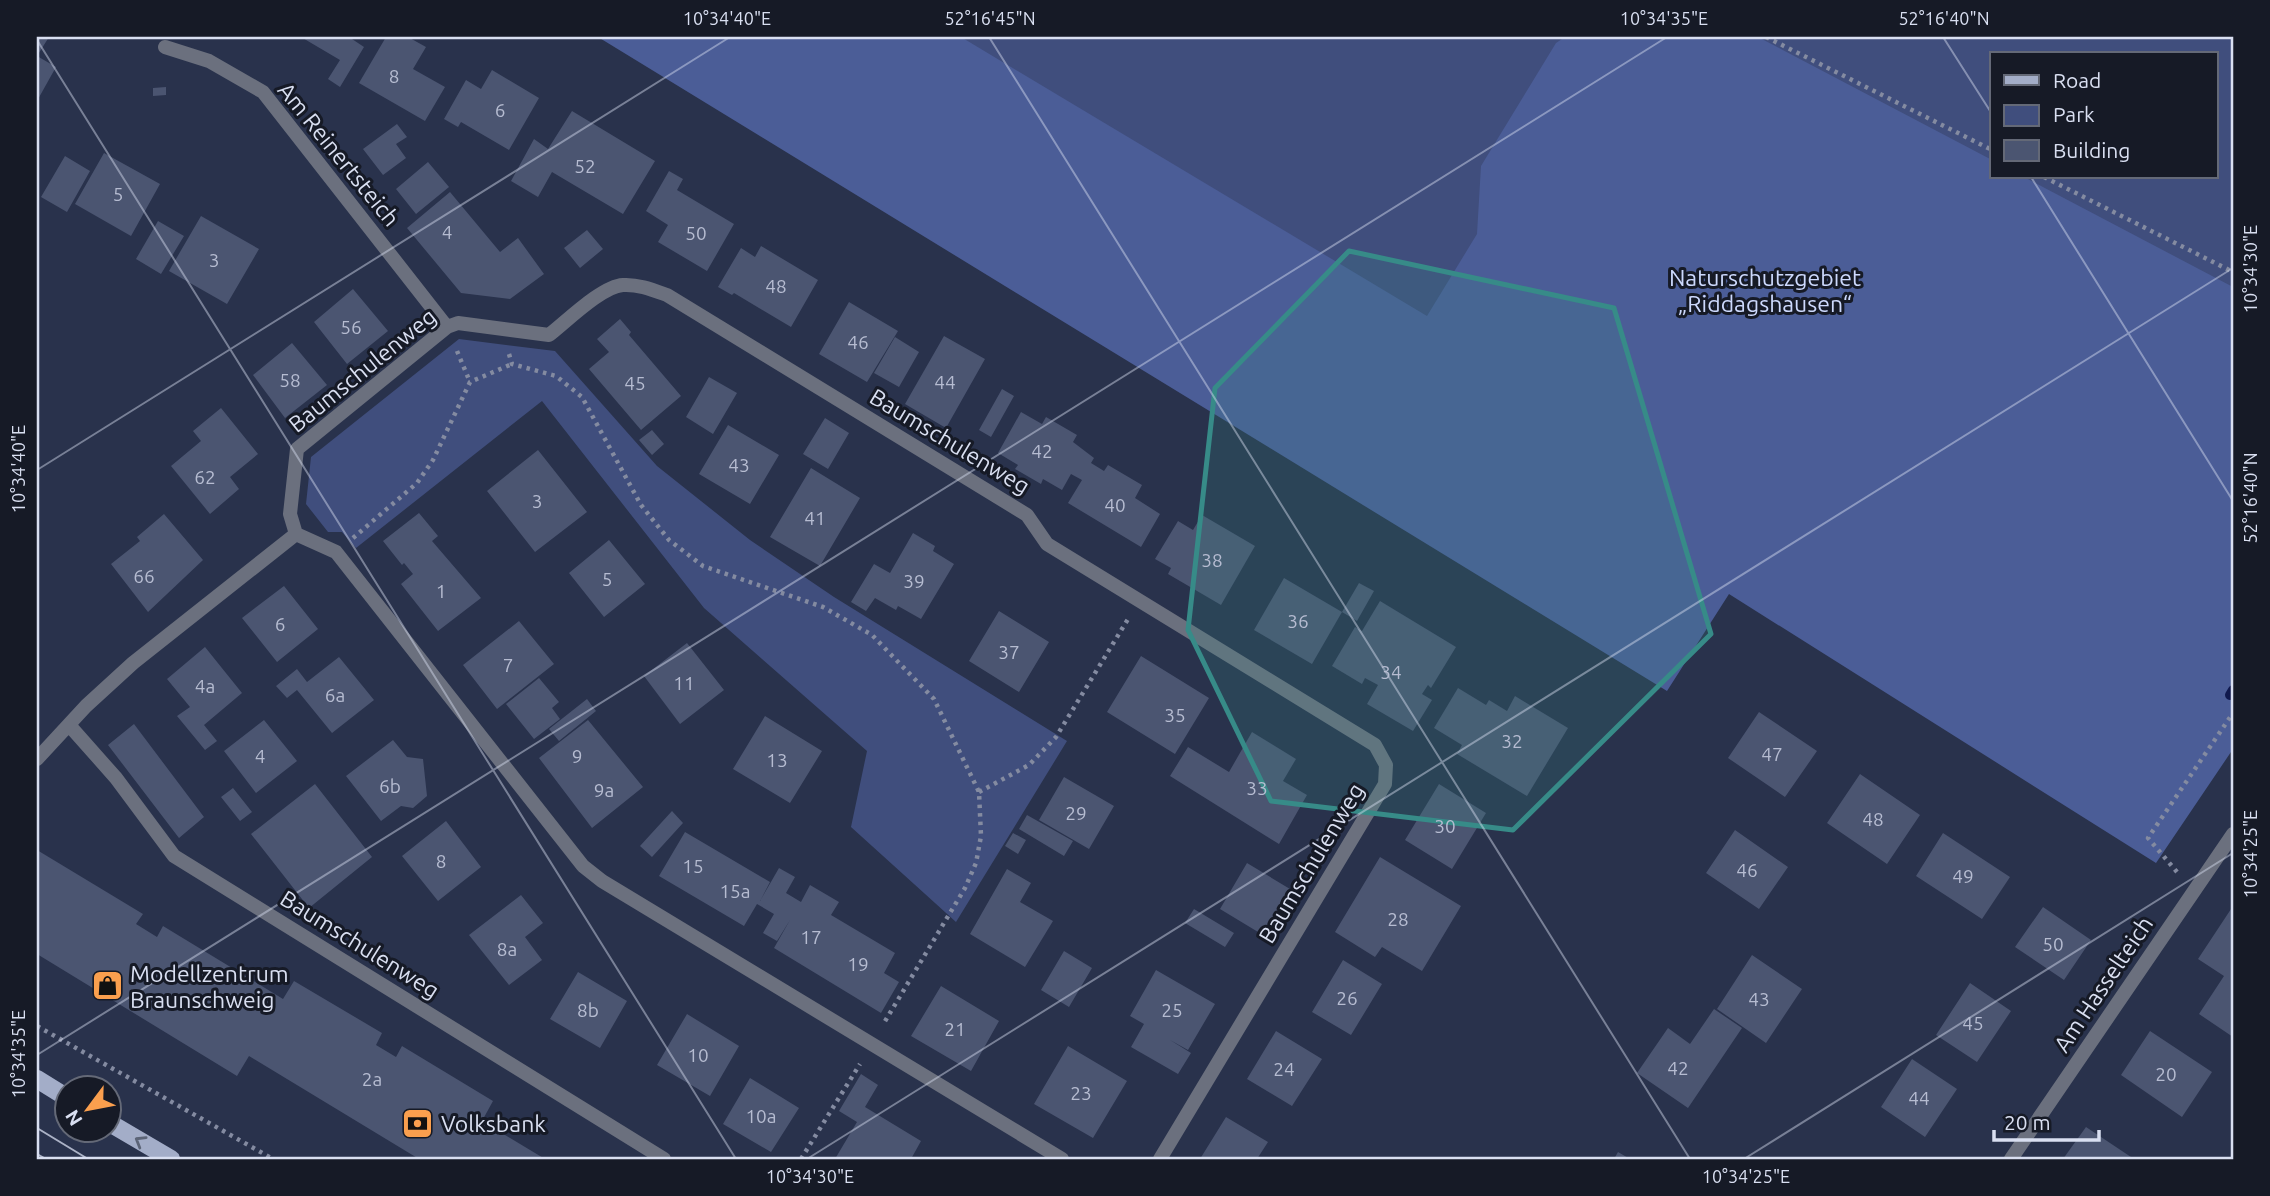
<svg xmlns="http://www.w3.org/2000/svg" width="2270" height="1196" font-family="Ubuntu,sans-serif">
<style>
.green{fill:#404e7d;fill-rule:evenodd}
.forest{fill:#4b5d97}
.lines{fill:none;stroke-linecap:round;stroke-linejoin:round}
.stream{stroke:#10194d;stroke-width:10}
.building{fill:#4b5571}
.path{stroke:#848ba1;stroke-width:4.5;stroke-dasharray:3.5 5;stroke-linecap:butt}
.street{stroke:#6b707e;stroke-width:14}
.primary{stroke:#a3adc8;stroke-width:18}
.tram{stroke:#abb2c6;stroke-width:2}
.oneway{stroke:#5c6477}
.marked{fill:#378b88;fill-opacity:0.2;stroke:#378b88;stroke-width:5;stroke-linejoin:round}
.ticks{fill:none;stroke:#d9dff1;stroke-width:2;stroke-opacity:0.45}
.labels{text-anchor:middle;dominant-baseline:central;stroke-width:6;stroke-linejoin:round;paint-order:stroke}
.number-label{font-size:19px;fill:#b6bcd1}
.street-label{font-size:23px;fill:#d9dff1;stroke:#161a26}
.park-label{font-size:23px;fill:#cdd9fd;stroke:#161a26}
.poi-label{font-size:23px;fill:#d9dff1;stroke:#161a26;text-anchor:start}
.neatline{fill:none;stroke:#d9dff1;stroke-width:2.5}
.ticks-label{font-size:18px;text-anchor:middle;fill:#d9dff1}
</style>
<rect width="100%" height="100%" fill="#29324c"/>
<path class="green" d="M876,37h1357v625l-102,155zM1992,54h224v123h-224z
M459,339l96,12 102,115 93,74 84,57 233,144 -111,181 -105,-95 16,-76 -163,-143 -162,-207 -186,147 -14,-16h-14l-22,-28 5,-47z"/>
<path class="forest" d="M598,37h363l466,279 50,-82 4,-68 75,-123 9,-6h193l234,123v17h32l209,110v462l-77,114 -427,-269 -62,97z"/>
<g class="lines">
<path class="stream" d="M2230,695l3,-5"/>
</g>
<path class="building" d="M37,37h12l-12,19 19,11 -19,34z
M301,37h52l-1,2 12,8 -24,40 -12,-8 12,-19z
M386,37h22l18,10 -13,22 32,18 -20,34 -66,-38z
M492,70l47,28 -30,52 -48,-28 -3,5 -14,-8 22,-39 15,9z
M166,87v8l-13,1v-8z
M572,111l83,50 -32,53 -71,-42 -14,25 -27,-16 23,-42 14,10z
M397,124l10,13 -11,7 10,14 -23,17 -20,-26z
M104,153l56,31 -29,52 -56,-32z
M65,156l25,15 -23,41 -26,-15z
M428,162l21,25 -33,27 -20,-25z
M669,171l14,8 -6,11 57,34 -27,47 -49,-29 10,-17 -22,-14z
M450,192l50,60 18,-14 26,36 -34,25 -49,-6 -54,-65z
M201,216l58,33 -32,55 -58,-33z
M158,221l26,15 -23,38 -25,-15z
M587,230l16,19 -23,19 -16,-20z
M761,246l57,34 -27,47 -57,-34 -2,2 -14,-8 23,-39 14,9z
M353,289l35,42 -41,33 -33,-42z
M849,302l49,29 -31,51 -48,-28z
M620,319l11,13 -2,3 52,61 -40,34 -52,-61 20,-17 -12,-13z
M944,336l41,23 -39,69 -41,-24z
M895,337l24,15 -20,35 -25,-14z
M292,343l35,42 -42,33 -32,-43z
M709,377l28,16 -24,41 -27,-17z
M1002,389l12,7 -23,41 -12,-7z
M221,408l37,46 -28,23 9,12 -29,25 -39,-48 30,-25 -8,-10z
M1021,412l21,12 4,-7 31,18 -4,7 21,16 -3,5 13,8 4,-6 34,20 -7,13 25,16 -19,33 -73,-44 14,-23 -11,-6 -9,16 -19,-11 -2,5 -26,-15 3,-4 -20,-12z
M825,418l24,15 -21,36 -25,-15z
M728,425l51,30 -29,49 -51,-30z
M652,430l12,14 -12,11 -13,-15z
M538,450l49,62 -52,40 -48,-61z
M811,468l49,30 -40,68 -50,-29z
M419,513l19,23 -6,5 49,57 -43,33 -37,-47 12,-10 -9,-11 -2,2 -19,-24z
M164,514l39,46 -55,52 -37,-48 29,-23 -3,-4z
M1202,515l53,31 -34,59 -53,-31 3,-6 -16,-9 23,-38 15,9z
M913,533l22,13 -2,5 21,13 -33,55 -23,-13 -2,4 -21,-12 -9,13 -15,-9 23,-38 16,9z
M609,540l36,44 -41,33 -35,-44z
M1284,578l58,34 -30,52 -58,-34z
M1359,583l15,8 -17,30 -15,-9z
M284,586l34,43 -41,33 -35,-44z
M1380,601l76,46 -25,41 -3,-3 -6,9 10,6 -19,31 -46,-27 11,-19 -13,-7 -3,6 -30,-18 23,-39 7,4z
M999,611l50,31 -30,50 -50,-31z
M519,621l35,43 -57,45 -34,-44z
M687,643l37,47 -44,34 -36,-48z
M205,647l37,46 -38,32 13,16 -12,9 -28,-34 13,-9 -23,-28z
M1141,656l68,42 -34,56 -68,-42z
M339,657l35,43 -42,33 -35,-43 -10,8 -11,-12 21,-17 10,13z
M539,678l20,24 -7,6 8,11 -26,20 -28,-35z
M1458,688l28,17 3,-5 18,11 8,-15 53,32 -41,68 -70,-42 5,-9 -28,-17z
M587,699l9,12 -37,30 -10,-12z
M1759,712l58,39 -32,46 -57,-39z
M765,716l57,35 -32,52 -57,-34z
M264,720l33,41 -41,32 -32,-42z
M588,720l55,67 -51,41 -53,-70z
M134,724l70,93 -25,21 -71,-93z
M1252,732l44,27 -13,22 24,14 -28,49 -109,-68 18,-29 41,25z
M393,740l14,17 16,2 4,37 -14,12 -12,-2 -20,15 -35,-45z
M1860,774l60,41 -33,49 -60,-41z
M1064,777l50,29 -25,43 -50,-29z
M315,784l57,73 -63,51 -58,-74z
M1439,784l47,29 -34,56 -47,-29z
M233,788l19,24 -12,9 -19,-24z
M672,811l11,12 -31,34 -12,-11z
M1027,815l46,26 -9,15 -45,-27z
M446,821l35,46 -43,34 -36,-45z
M1735,830l53,37 -29,42 -53,-36z
M685,832l85,50 -10,19 19,-33 16,9 -9,16 15,9 9,-17 29,17 -8,13 64,38 -11,20 15,9 -18,31 -107,-65 16,-28 -13,21 -14,-8 11,-19 -17,-10 -13,22 -85,-50z
M1013,833l13,7 -8,14 -13,-8z
M1943,833l67,44 -28,42 -66,-43z
M37,850l106,64 -7,10 21,13 6,-11 120,73 11,-18 88,52 -6,12 20,12 6,-11 91,55 -11,20 63,38h-126l-170,-103 -12,20 -200,-122z
M1380,857l81,49 -39,65 -40,-24 -7,10 -40,-25z
M1247,863l43,26 -27,46 -43,-26z
M1007,869l24,14 -11,19 33,19 -28,46 -55,-33z
M521,895l22,28 -18,14 17,23 -33,25 -40,-50z
M2233,906v131l-34,-23 25,-38 -26,-17z
M2043,907l48,33 -27,40 -49,-33z
M1194,909l40,24 -9,14 -40,-24z
M1064,951l28,17 -23,39 -28,-17z
M1752,955l50,34 -36,54 -49,-34z
M1343,960l39,24 -31,51 -39,-23z
M1156,970l59,34 -27,46 -18,-10 21,13 -13,21 -47,-27 13,-23 -14,-8z
M578,972l49,29 -27,47 -50,-29z
M1970,983l41,28 -34,51 -41,-27z
M941,986l58,35 -28,50 -60,-35z
M1714,1009l28,19 -54,80 -51,-35 31,-45 22,16z
M687,1014l52,32 -29,50 -53,-31z
M1276,1031l46,28 -30,47 -45,-27z
M2150,1031l62,41 -30,45 -61,-42z
M1068,1046l59,35 -34,57 -59,-34z
M1912,1059l45,30 -32,48 -44,-30z
M861,1074l17,11 -13,22 56,34 -10,18h-76l22,-37 -18,-11z
M750,1078l49,30 -28,44 -48,-28z
M1226,1117l42,25 -11,17h-57z
M2086,1127l48,32h-71z
M1618,1152l12,7h-16z"/>
<g class="lines">
<path class="path" d="M1766,37l226,113
M2044,177l189,95
M457,351l13,31
M509,354l3,10 44,12 26,21 59,108 28,35 34,26 120,41 49,28 62,64 45,93 2,44 -5,27 -11,25 -81,135
M353,538l64,-55 16,-23 37,-78 42,-18
M979,792l50,-27 27,-28 72,-118
M2177,872l-29,-34 85,-125
M37,1026l236,133
M801,1159l59,-95"/>
<path class="street" d="M165,47l44,14 54,31 184,235
M69,725l47,53 58,78 490,303
M37,759l49,-53 47,-43 163,-129
M1062,1159l-460,-278 -19,-15 -247,-314 -40,-18 -6,-20 7,-65 150,-122 11,-4 91,12c17,-13 53,-49 74,-50 15,-1 30,5 44,10l360,220 20,29 328,201 11,20 -1,19 -225,375
M2011,1159l222,-325"/>
<path class="primary" d="M37,1079l29,18
M108,1122l63,37"/>
<path class="tram" d="M37,1128l51,31
M37,1154l9,5"/>
</g>
<defs><path id="oneway-chevron" d="M-2-3.5L2.5 0L-2 3.5" fill="none" stroke-width="1.6" stroke-linecap="round" stroke-linejoin="round" transform="scale(1.75)"/></defs>
<use class="oneway" href="#oneway-chevron" transform="translate(140 1141) rotate(-149)"/>
<path class="marked" d="M1349,251l265,57 97,326 -198,196 -242,-29 -83,-171 27,-242z"/>
<path class="ticks" d="M989,37l701,1122M1943,37l49,77M37,40l699,1119M2031,177l202,324M37,470l693,-433M37,1055l1630,-1018M807,1159l1426,-891M1744,1159l489,-306"/>
<defs>
<symbol id="shop-square" viewBox="-11 -11 22 22"><rect x="-9" y="-9" width="18" height="18" rx="4" fill="#fa9f4e" stroke="#161a26"/><path d="M-5-2.5h2.3a2.7 3.5 0 0 1 5.4 0H5L5.5 6h-11ZM-1.5-2.5h3a1.5 2.3 0 0 0-3 0Z" fill="#111"/></symbol>
<symbol id="bank-square" viewBox="-11 -11 22 22"><rect x="-9" y="-9" width="18" height="18" rx="4" fill="#fa9f4e" stroke="#161a26"/><path d="M-6-4H6V4H-6ZM0-2.3a2.3 2.3 0 1 0 0 4.6a2.3 2.3 0 1 0 0-4.6Z" fill="#111"/></symbol>
</defs>
<g fill-rule="evenodd">
<use href="#shop-square" x="90" y="968" width="35" height="35"/>
<use href="#bank-square" x="400" y="1106" width="35" height="35"/>
</g>
<g class="labels">
<g class="number-label">
<text x="394" y="76">8</text>
<text x="500" y="110">6</text>
<text x="585" y="166">52</text>
<text x="118" y="194">5</text>
<text x="447" y="232">4</text>
<text x="696" y="233">50</text>
<text x="214" y="260">3</text>
<text x="776" y="286">48</text>
<text x="351" y="327">56</text>
<text x="858" y="342">46</text>
<text x="290" y="380">58</text>
<text x="945" y="382">44</text>
<text x="635" y="383">45</text>
<text x="1042" y="451">42</text>
<text x="739" y="465">43</text>
<text x="205" y="477">62</text>
<text x="537" y="501">3</text>
<text x="1115" y="505">40</text>
<text x="815" y="518">41</text>
<text x="1212" y="560">38</text>
<text x="144" y="576">66</text>
<text x="607" y="579">5</text>
<text x="914" y="581">39</text>
<text x="441" y="591">1</text>
<text x="1298" y="621">36</text>
<text x="280" y="624">6</text>
<text x="1009" y="652">37</text>
<text x="508" y="665">7</text>
<text x="1391" y="672">34</text>
<text x="684" y="683">11</text>
<text x="205" y="686">4a</text>
<text x="335" y="695">6a</text>
<text x="1175" y="715">35</text>
<text x="1512" y="741">32</text>
<text x="1772" y="754">47</text>
<text x="260" y="756">4</text>
<text x="577" y="756">9</text>
<text x="777" y="760">13</text>
<text x="390" y="786">6b</text>
<text x="1257" y="788">33</text>
<text x="604" y="790">9a</text>
<text x="1076" y="813">29</text>
<text x="1873" y="819">48</text>
<text x="1445" y="826">30</text>
<text x="441" y="861">8</text>
<text x="693" y="866">15</text>
<text x="1747" y="870">46</text>
<text x="1963" y="876">49</text>
<text x="735" y="891">15a</text>
<text x="1398" y="919">28</text>
<text x="811" y="937">17</text>
<text x="2053" y="944">50</text>
<text x="507" y="949">8a</text>
<text x="858" y="964">19</text>
<text x="1347" y="998">26</text>
<text x="1759" y="999">43</text>
<text x="588" y="1010">8b</text>
<text x="1172" y="1010">25</text>
<text x="1973" y="1023">45</text>
<text x="955" y="1029">21</text>
<text x="698" y="1055">10</text>
<text x="1678" y="1068">42</text>
<text x="1284" y="1069">24</text>
<text x="2166" y="1074">20</text>
<text x="372" y="1079">2a</text>
<text x="1081" y="1093">23</text>
<text x="1919" y="1098">44</text>
<text x="761" y="1116">10a</text>
</g>
<g class="street-label">
<text transform="translate(339 154) rotate(51)">Am Reinertsteich</text>
<text transform="translate(362 370) rotate(-39)">Baumschulenweg</text>
<text transform="translate(950 441) rotate(31)">Baumschulenweg</text>
<text transform="translate(1311 863) rotate(-59)">Baumschulenweg</text>
<text transform="translate(360 944) rotate(32)">Baumschulenweg</text>
<text transform="translate(2103 984) rotate(-56)">Am Hasselteich</text>
</g>
<g class="park-label">
<text x="1765" y="277">Naturschutzgebiet<tspan x="1765" dy="26">„Riddagshausen“</tspan></text>
</g>
<g class="poi-label">
<text x="130" y="973">Modellzentrum<tspan x="130" dy="26">Braunschweig</tspan></text>
<text x="441" y="1123">Volksbank</text>
</g>
</g>
<rect width="2270" height="1196" fill="none" stroke="#161a26" stroke-width="77"/>
<rect x="1990" y="52" width="228" height="126" fill="#161a26" stroke="#646977" stroke-width="2"/>
<rect x="2004" y="75" width="35" height="10" fill="#a3adc8" stroke="#646977" stroke-width="2"/>
<text x="2053" y="88" font-size="21" fill="#d9dff1">Road</text>
<rect x="2004" y="105" width="35" height="21" fill="#404e7d" stroke="#646977" stroke-width="2"/>
<text x="2053" y="122" font-size="21" fill="#d9dff1">Park</text>
<rect x="2004" y="140" width="35" height="21" fill="#4b5571" stroke="#646977" stroke-width="2"/>
<text x="2053" y="158" font-size="21" fill="#d9dff1">Building</text>
<g transform="translate(88 1109) rotate(238)"><circle r="33" fill="#161a26" stroke="#646977" stroke-width="2"/>
<path d="M0-5L12 26L0 18L-12 26Z" fill="#fa9f4e"/>
<text y="-10" font-size="19" font-weight="bold" text-anchor="middle" fill="#d9dff1">N</text>
</g>
<path d="M1994 1130v10h105v-10" fill="none" stroke="#d9dff1" stroke-width="3.5"/>
<text x="2004" y="1130" font-size="21" fill="#d9dff1" stroke="#161a26" stroke-width="5" paint-order="stroke">20 m</text>
<rect x="38" y="38" width="2194" height="1120" class="neatline"/>
<g class="ticks-label">
<text x="727" y="25">10°34'40"E</text>
<text x="990" y="25">52°16'45"N</text>
<text x="1664" y="25">10°34'35"E</text>
<text x="1944" y="25">52°16'40"N</text>
<text transform="translate(2251 269) rotate(-90)" y="6">10°34'30"E</text>
<text transform="translate(19 469) rotate(-90)" y="6">10°34'40"E</text>
<text transform="translate(2251 498) rotate(-90)" y="6">52°16'40"N</text>
<text transform="translate(2251 854) rotate(-90)" y="6">10°34'25"E</text>
<text transform="translate(19 1054) rotate(-90)" y="6">10°34'35"E</text>
<text x="810" y="1183">10°34'30"E</text>
<text x="1746" y="1183">10°34'25"E</text>
</g>
</svg>
